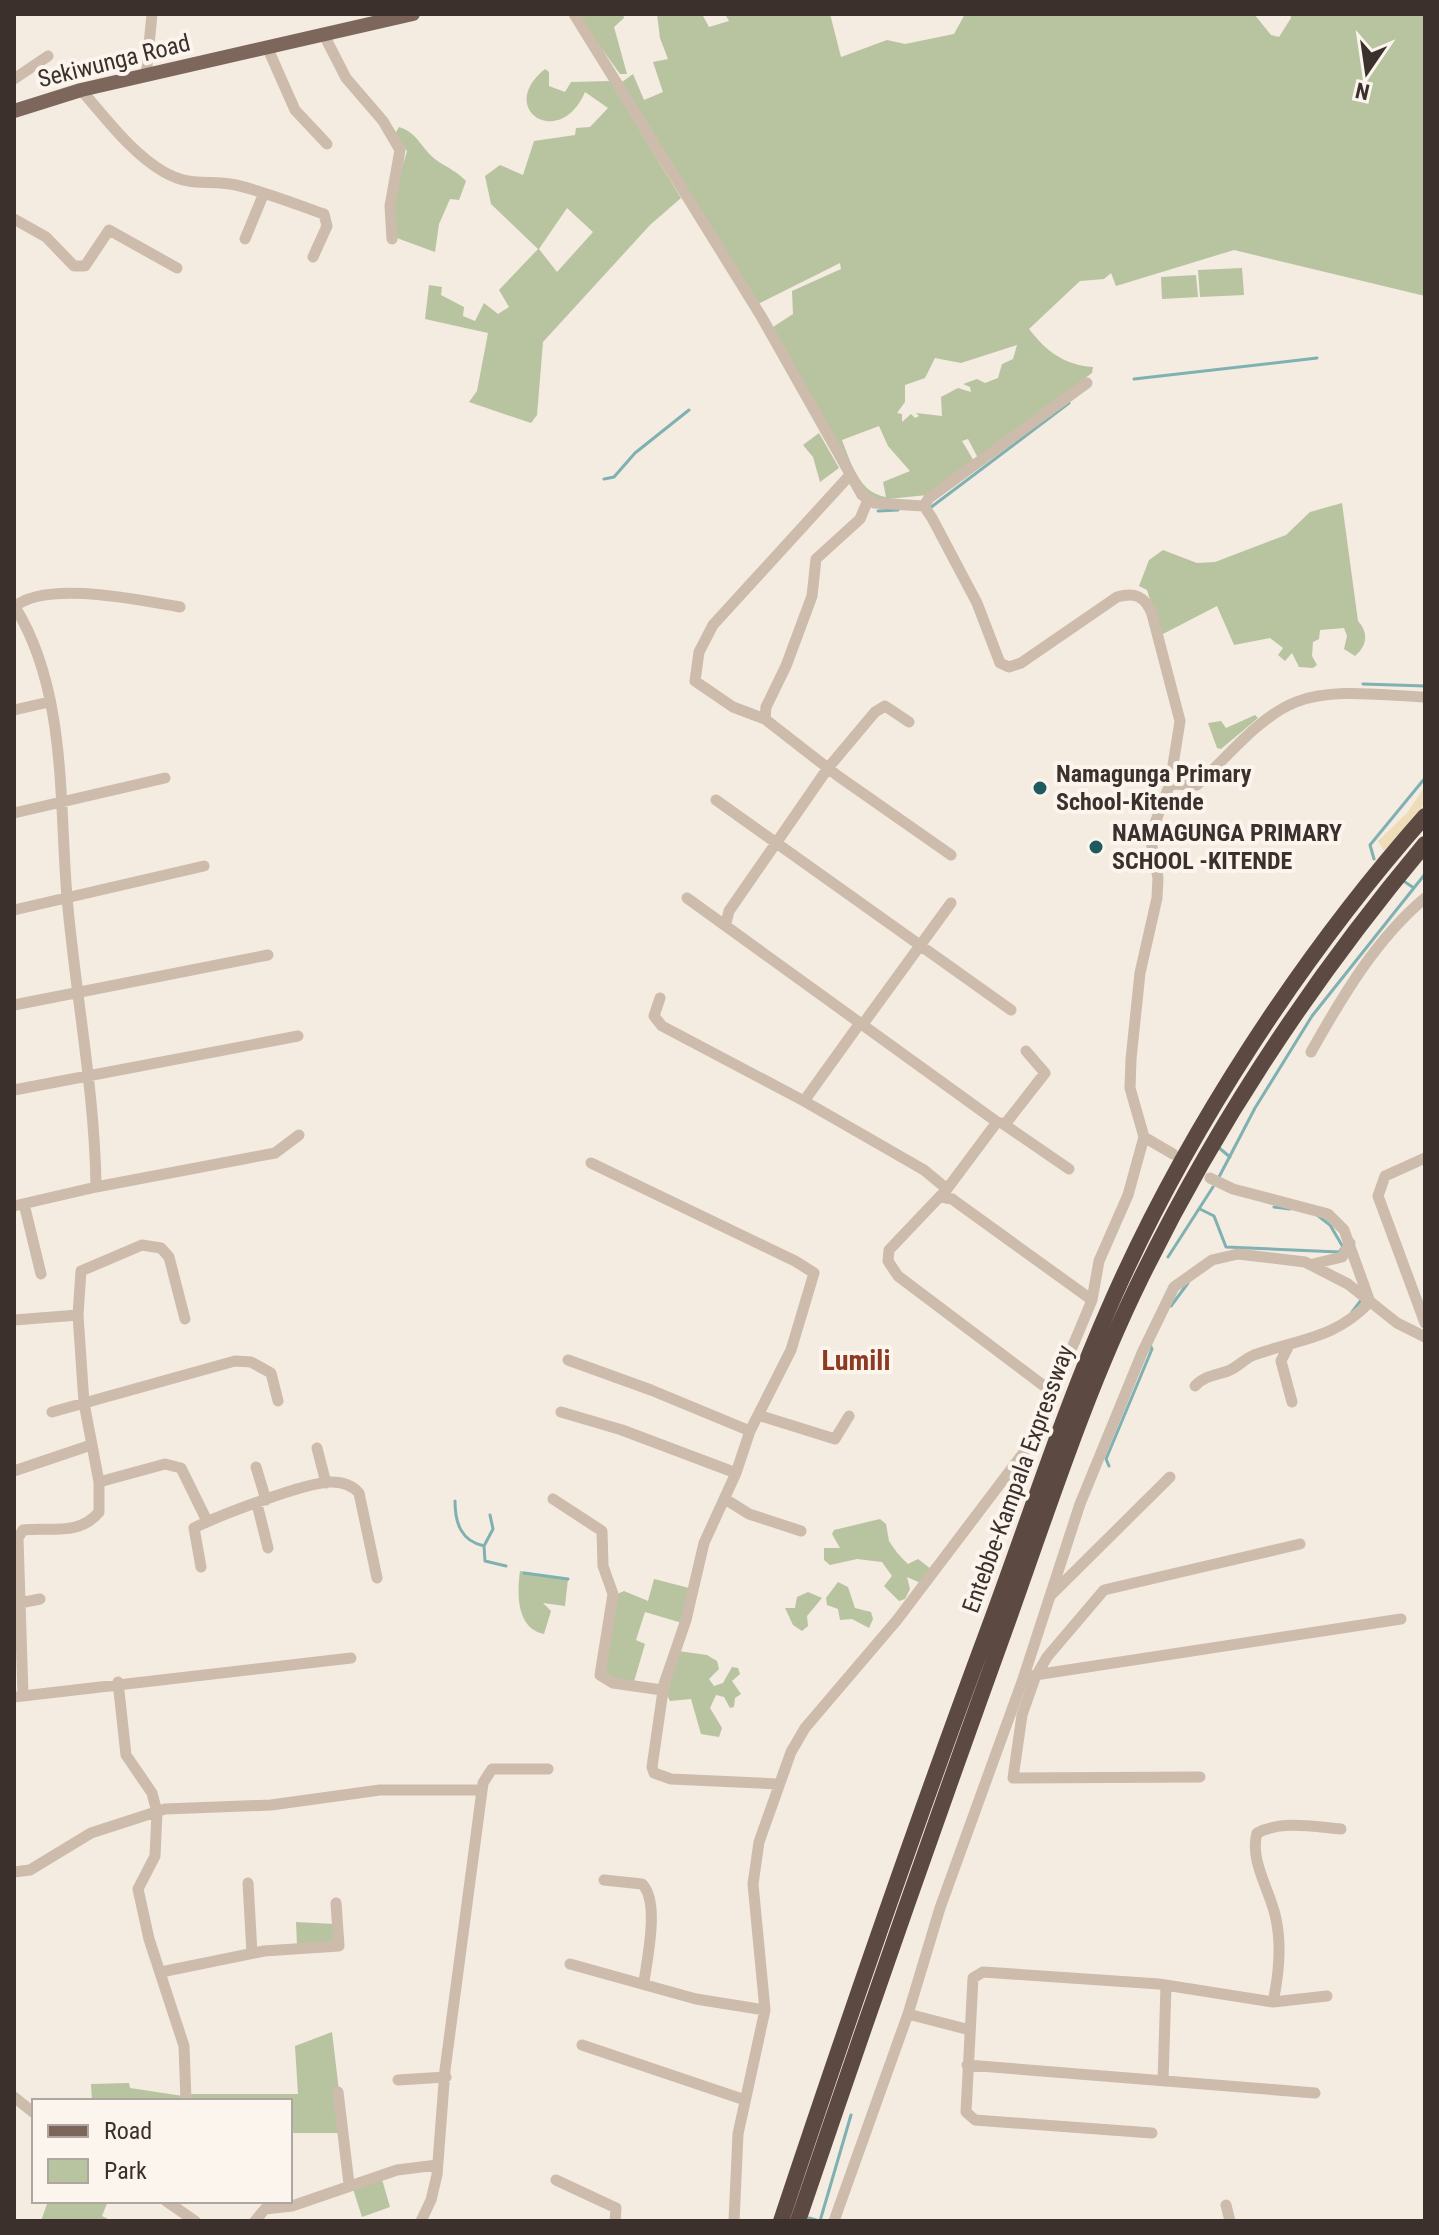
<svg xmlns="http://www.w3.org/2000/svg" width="1439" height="2235" font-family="'Roboto Condensed',sans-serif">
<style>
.green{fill:#b8c4a0;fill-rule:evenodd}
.sand{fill:#efdcb8}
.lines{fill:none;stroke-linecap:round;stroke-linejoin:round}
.stream{stroke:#7fb0b2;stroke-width:3}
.minor{stroke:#cdbbac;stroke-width:11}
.major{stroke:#7d675c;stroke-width:14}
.highway{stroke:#5c4a42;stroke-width:16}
.poi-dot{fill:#1f5a5e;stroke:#fbf5ee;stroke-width:3}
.labels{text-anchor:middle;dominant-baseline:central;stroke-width:8;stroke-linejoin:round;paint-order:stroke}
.street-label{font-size:24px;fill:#3b302b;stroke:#fbf5ee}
.poi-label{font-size:24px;font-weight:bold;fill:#3b302b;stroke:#fbf5ee;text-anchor:start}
.quarter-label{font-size:28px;font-weight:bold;fill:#8c3b22;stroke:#fbf5ee}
</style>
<rect width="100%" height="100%" fill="#f4ebe1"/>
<path class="green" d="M577,14h46l1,4 -10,9 13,47h-7z
M657,14h45l7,13 20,-6 -4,-7h105l11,43 46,-17 18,4 49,-10 11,-20h289l17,21 8,2 12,-19 -1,-4h135v282l-191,-46 -118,36 -5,-13 -7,6 -24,2 -51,48c17,22 35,36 64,38l-1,6 -114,85 -10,-19 -6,2 12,20 -47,34 -48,5 -17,-11 -89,-162 20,-13 -1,-23 49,-22 -1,-6 -82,41 -136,-222 11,-8 11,26 19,-8 -10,-30 15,-3 -8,-21zM1017,345l-4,14 -11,5 -4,14 -13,5 -8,-4 -14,5 7,3 1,5 -13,-4 -17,9 1,19 -26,-3 3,3 -4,2 -4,-4 -9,8v-8l-5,-1 8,-11v-17l20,-7 10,-20 26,5zM879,426l9,20 22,25 -27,11 3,15c-27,-4 -35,-34 -44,-57z
M545,69l4,3v14l16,6 6,-10 39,-1 71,117 -31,27 -107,117 -6,73 -6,8 -62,-21 8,-11 11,-58 -63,-14 4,-34 13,2 -1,8 23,12 -1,9 12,5 9,-18 14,11 11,-7 -10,-17 39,-41 -47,-45 -6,-28 15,-11 23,10 11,-34 41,-6 1,-7 14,-1 18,-19 -23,-16c-25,59 -90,17 -40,-23zM567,208l26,24 -36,40 -18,-23z
M399,127c20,6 23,24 40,35 10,6 18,10 27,19l-7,19 -9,-1 -11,25 -4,28 -41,-15 -1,-40 14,-46 -12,-17z
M1242,268l2,27 -44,2 -2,-27z
M1196,275l2,22 -36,2 -1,-22z
M819,433l20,35 -19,14 -7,-25 -10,-12z
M1342,503l16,118c11,12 9,25 -3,35l-11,-7 3,-13 -3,-8 -24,2 -1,9 -6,3 -1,14 5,9 -4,3 -14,-1 -7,-14 -7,8 -7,-6 5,-7 -13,-10 -36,7 -17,-39 -56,29 -14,-45 -8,-4 10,-26 14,-10 34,13 18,-1 71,-27 24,-23z
M1255,715l3,3 -37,31 -4,-1 -9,-25 13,-2 5,7z
M880,1519l6,5 3,17c5,8 11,16 19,23l10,-5 13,10 -8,15 -16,-7 3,12 -5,10 -6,2 -15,-15 8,-10 -10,-14 -25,-3 -27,6 -6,-5v-12h16l-8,-14 2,-4z
M520,1571l48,8 -3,27 -22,-3 8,8 -7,23c-28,-6 -27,-41 -24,-63z
M654,1579l39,10 -11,34 -37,-11 -9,28 9,4 -12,41 -28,-6 10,-84 9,-4 24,10z
M838,1582l10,5 7,21 16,4 2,7 -4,9 -17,-9 -12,1 -2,-11 -11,-4 -1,-7z
M808,1592l14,6 -15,18 1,10 -6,5 -9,-6 -8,-17h10l2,-11z
M678,1651l29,4 10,6 2,8 -10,10 5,7 9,-3 9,-16 6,1 2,6 -8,7 9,13 -6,4 -1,9 -4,1 -6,-11 -8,-2 -6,13 12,20 -3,9 -18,-3 -10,-35 -21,2 -3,-6z
M296,1922l39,2 2,19 -40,2z
M332,2032l12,101h-54v-32h-100l1,-7h107l-3,-48z
M129,2083l1,5 53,8v5h-91l-1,-17z
M381,2176l9,31 -28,10 -10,-31z
M48,2201h60l-6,15 10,5h-71z"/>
<path class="sand" d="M1425,786v17l-41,48 -6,-10 29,-28z"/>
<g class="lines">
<path class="stream" d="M1134,379l183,-21
M604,479l10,-2 21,-24 54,-43
M930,508l139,-105
M878,511l20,-1
M1363,684l62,2
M1374,859l-4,-14 55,-67
M1405,882l9,6
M1218,1147l12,10
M1219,1177l36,-69 57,-92 113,-142
M1274,1207l16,2
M1200,1209l14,7 12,31 113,5 4,-5 -13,-22 -13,-10
M1168,1257l45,-70
M1171,1306l17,-23
M1352,1312l10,-13
M1109,1466l-3,-7 46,-110 -2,-4
M455,1501c0,22 6,40 29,45
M490,1515l3,14 -9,17 1,15 21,5
M524,1573l44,6
M808,2221l1,-3 10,3
M820,2221l31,-106"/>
<path class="minor" d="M574,14l187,302 101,179 12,8 50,3 8,12 45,85 23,60 9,4 12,-4 96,-66c18,-5 28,-1 35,17l28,107 -10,63 27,1c30,-27 61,-68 99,-83 37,-15 90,-6 129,-5
M324,35l22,43 37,43 17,29 -10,56 2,33
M268,49l27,61 32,34
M146,76l6,-62
M14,79l34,-23
M81,90c25,28 50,63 83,82 28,16 44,7 72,13 30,7 59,19 88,29l3,12 -14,31
M14,219l32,18 28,29h11l24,-36 68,38
M245,239l19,-46
M868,500l-8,19 -44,40 -4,37 -26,70 -20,41 -1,12 73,57 113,79
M924,506l5,-8 158,-115
M14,607c33,-27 124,-7 166,0
M14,710l35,-8
M765,719l-32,-12 -38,-26 4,-29 14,-27 137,-150
M716,800l295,210
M14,813l151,-35
M687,898l310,224 -50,67 -58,61 -1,11 10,15 154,116
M14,910l190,-44
M726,923l3,-12 99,-143 47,-56 10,-6 24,16
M660,998l-6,18 8,10 142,75 120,69 23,19
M14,1005l254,-50
M863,1024l88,-121
M1311,1052c31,-55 65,-113 114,-154
M14,1090l284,-54
M804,1101l56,-78
M1002,1123l67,46
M1006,1123l39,-50 -19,-22
M1144,1137l29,17
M1425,1158l-40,18 -7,20 47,127
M591,1163l204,98 19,12 -23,77 -41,81 -14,42 -32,70 -18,77 -22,64 -12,83 2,6 17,6 107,5
M96,1187l179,-34 24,-18
M940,1197l12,2 140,101
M24,1204l17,70
M14,1206l82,-19c-1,-95 -21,-195 -29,-290 -8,-95 0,-206 -52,-290
M1313,1264l29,-7 8,-14
M78,1315l3,-44 61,-26 19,3 8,9 16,62
M14,1320l64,-5 6,88 15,79v30c-19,24 -50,15 -76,18l-5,8 5,158
M1288,1347l-7,14 11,41
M568,1360l83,30 99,41
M1195,1386c9,-10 21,-11 33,-15 10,-4 16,-12 26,-16 47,-17 79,-15 116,-53l-26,-72 -16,-16 -95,-25 -23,-11
M52,1412l183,-51 16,1 20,11 7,28
M561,1412l61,18 114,43
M758,1415l77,24 14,-23
M317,1448l9,35
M256,1467l10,33
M14,1471l77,-26
M99,1482l66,-18 16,4 26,53
M553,1499l49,32 1,35 10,28 -13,81 13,8 49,7
M725,1499l24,15 52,17
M257,1504l11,44
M201,1567l-7,-39c24,-12 112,-46 137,-46 11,0 21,3 28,11l18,85
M1051,1595l119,-118
M15,1604l25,-5
M1035,1675l366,-56
M118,1682l8,73 26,38 5,19 -2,44 -17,33 11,50 35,107 2,55
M14,1697l337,-39
M1200,1777l-187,1 9,-63 13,-37 12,-21 57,-67 196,-46
M14,1872l16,-2 61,-37 74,-24 106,-4 109,-15h102
M604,1880l38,4c18,17 5,75 2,98
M248,1883l4,70
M570,1964l126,35 69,11
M161,1972l103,-21 75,-5 -3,-43
M1273,2002c6,-28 9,-55 3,-83 -5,-27 -27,-58 -19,-86 24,-13 58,-6 84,-4
M908,2014l62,16
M582,2045l163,55
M967,2065l348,28
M398,2080l48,-3
M1163,2081l3,-96
M338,2092l11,92
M14,2097l20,16
M1152,2133l-177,-13 -9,-8 7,-134 10,-6 176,12 114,18 54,-6
M556,2180l60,28 -1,13
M166,2201l29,20
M1226,2205l4,16
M255,2221l10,-12 27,-3 105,-36 40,-5
M421,2221l10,-21 6,-25 8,-105 38,-287 9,-14h56
M734,2221l4,-87 27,-124 -12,-126 6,-42 32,-90 14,-24 92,-108 137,-181 58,-139 7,-39 29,-66 16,-58 -14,-49 1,-29 9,-86 17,-75 1,-20 -8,-42 20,-52
M834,2221l74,-207 32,-106 83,-229 57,-175 62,-151 32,-66 38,-27 26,-6 67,8 43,22 49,39 28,14"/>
<path class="major" d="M14,111l67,-21 332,-76"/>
<path class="highway" d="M781,2221c66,-198 134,-395 207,-591 41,-110 76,-221 124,-329 75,-170 190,-346 313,-485
M798,2221c68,-201 138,-401 210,-600 41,-115 79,-233 133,-343 77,-157 172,-300 284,-434"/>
</g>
<g class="poi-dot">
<circle cx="1040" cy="788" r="8"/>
<circle cx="1096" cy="847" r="8"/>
</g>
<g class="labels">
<g class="street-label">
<text transform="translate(114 61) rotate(-14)">Sekiwunga Road</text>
<text transform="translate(1018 1479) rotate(-70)">Entebbe-Kampala Expressway</text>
</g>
<g class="poi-label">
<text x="1056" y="774">Namagunga Primary<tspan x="1056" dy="28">School-Kitende</tspan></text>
<text x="1112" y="833">NAMAGUNGA PRIMARY<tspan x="1112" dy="28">SCHOOL -KITENDE</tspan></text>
</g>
<g class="quarter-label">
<text x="856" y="1360">Lumili</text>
</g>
</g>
<rect width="1439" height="2235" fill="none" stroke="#3b302b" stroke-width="32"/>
<rect x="32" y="2099" width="260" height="104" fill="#fbf5ee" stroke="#aea6a0" stroke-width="2"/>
<rect x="48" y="2125" width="40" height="12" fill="#7d675c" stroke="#aea6a0" stroke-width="2"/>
<text x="104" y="2139" font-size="24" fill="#3b302b">Road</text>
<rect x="48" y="2159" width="40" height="24" fill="#b8c4a0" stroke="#aea6a0" stroke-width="2"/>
<text x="104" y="2179" font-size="24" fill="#3b302b">Park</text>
<g transform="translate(1367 72) rotate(193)" stroke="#fbf5ee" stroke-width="6" paint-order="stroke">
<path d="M0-6L14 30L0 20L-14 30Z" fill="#3b302b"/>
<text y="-12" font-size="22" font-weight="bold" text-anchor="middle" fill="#3b302b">N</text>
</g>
</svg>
